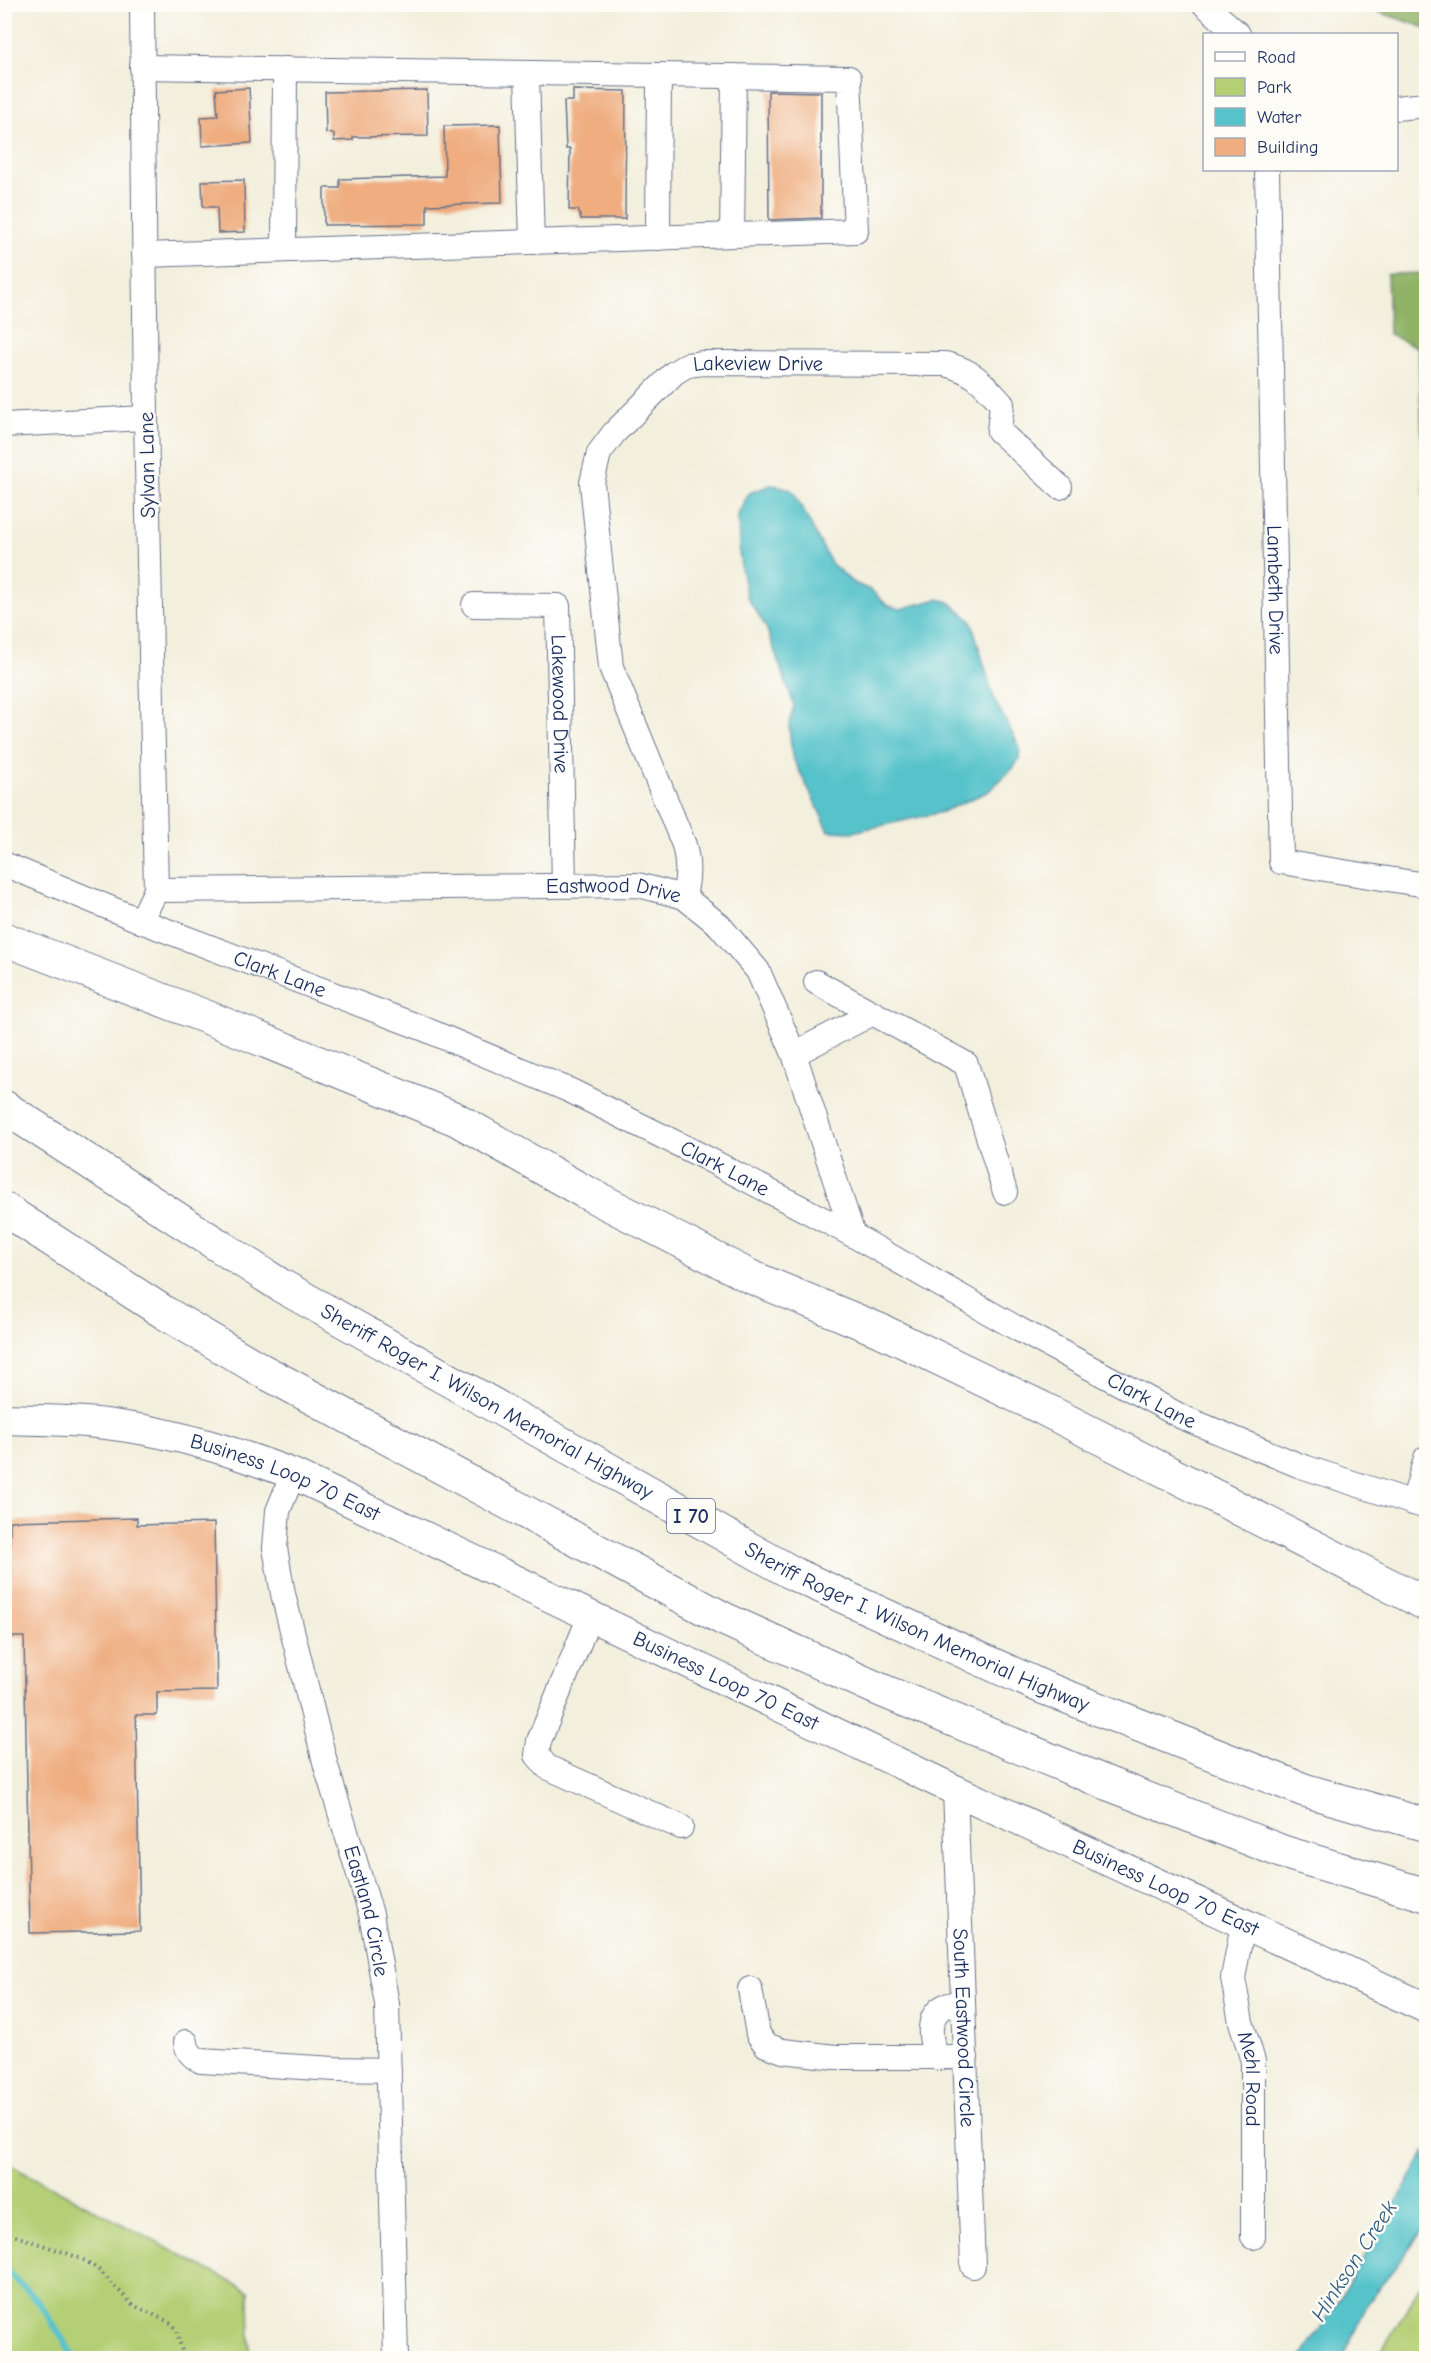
<svg xmlns="http://www.w3.org/2000/svg" width="1431" height="2363" font-family="'Comic Neue',sans-serif">
<style>
.green{fill:#b4cf74;stroke:#687f69;stroke-width:1.5}
.forest{fill:#8fb266;stroke:#557062;stroke-width:1.5}
.water{fill:#56c3ca;stroke:#387994;stroke-width:1.5}
.lines{fill:none;stroke-linecap:round;stroke-linejoin:round}
.stream{stroke:#56c3ca;stroke-width:6}
.building{fill:#efad80}
.minor-casing{stroke:#67728a;stroke-width:26}
.major-casing{stroke:#67728a;stroke-width:32}
.highway-casing{stroke:#67728a;stroke-width:35}
.path{stroke:#67728a;stroke-width:4;stroke-dasharray:1.5 4.5;stroke-linecap:butt}
.minor{stroke:#fff;stroke-width:24}
.major{stroke:#fff;stroke-width:30}
.highway{stroke:#fff;stroke-width:33}
.labels{text-anchor:middle;dominant-baseline:central;stroke-width:5;stroke-linejoin:round;paint-order:stroke}
.shield{fill:#fdfcf7;stroke:#5f6c8c;stroke-width:1.5}
.shield-label{font-size:20px;font-weight:bold;fill:#1b2f5e}
.street-label{font-size:21px;fill:#1b2f5e;stroke:#fdfcf7}
.water-label{font-size:22px;font-style:italic;fill:#2d5b7e;stroke:#fdfcf7}
</style>
<rect width="100%" height="100%" fill="#fdfcf7"/>
<filter id="ink" filterUnits="userSpaceOnUse"><feTurbulence type="fractalNoise" baseFrequency=".0167" numOctaves="2"/><feDisplacementMap in="SourceGraphic" scale="12" xChannelSelector="R" yChannelSelector="G"/><feConvolveMatrix kernelMatrix="1 2 1 2 8 2 1 2 1" color-interpolation-filters="sRGB"/></filter>
<filter id="wash" filterUnits="userSpaceOnUse"><feTurbulence type="fractalNoise" baseFrequency=".008" numOctaves="4" result="noise"/><feDisplacementMap in="SourceGraphic" scale="24" xChannelSelector="R" yChannelSelector="G"/><feGaussianBlur stdDeviation="1.35" result="paint"/><feColorMatrix in="noise" values="0 0 0 0 0 0 0 0 0 0 0 0 0 0 0 0 0 1.4 0 .05"/><feComposite in="paint" operator="in"/></filter>
<g filter="url(#wash)">
<rect width="100%" height="100%" fill="#f3efdd"/>
<path class="green" d="M4,2162l245,129 1,67h-245z
M1426,2278v80h-49z"/>
<path class="forest" d="M1357,5h69v23z
M1426,273v251l-8,-176 -29,-14 -2,-60z"/>
<path class="water" d="M771,485l13,2 9,4 38,72 21,19 20,9 15,14 13,4 38,-10 11,3 22,18 23,79 26,49 -1,11 -5,8 -25,24 -47,21 -89,20 -24,-1 -37,-75 -3,-31 5,-20 -28,-78 -19,-30 -5,-24 -3,-21 -1,-38 11,-21z
M1426,2151v75l-58,77 -26,55h-41l35,-53z"/>
<g class="lines">
<path class="stream" d="M4,2268l34,33 37,57"/>
</g>
<g id="blocks">
<path class="building" d="M249,88l3,55 -50,3 -1,-29 17,-1 -2,-26z
M427,90l1,46 -75,1v3l-19,1v-7l-8,-1 -1,-41z
M573,90l53,1 -1,128h-44l-3,-9h-9l1,-61h-4l-2,-48h9z
M768,91l53,1v126l-52,2z
M500,125l2,78 -75,2v19l-103,1v-37h16v-9l105,-3 -1,-50z
M244,180l1,52 -27,1 -1,-26h-14l-1,-26z
M137,1518v7l77,-2 3,168 -60,1v23h-21l4,216 -110,2 -6,-296h-20v-78h6v-38z"/>
</g>
</g>
<g filter="url(#ink)">
<use href="#blocks" fill-opacity="0" stroke="#67728a" stroke-width="1.5"/>
<g class="lines">
<defs>
<g id="minor">
<path d="M1204,4l34,30"/>
<path d="M142,67l707,11 7,153 -712,24"/>
<path d="M527,73l5,169"/>
<path d="M1396,108l30,-3"/>
<path id="s1" d="M1267,170l14,692 145,23"/>
<path d="M732,235l2,-159"/>
<path d="M658,238l1,-163"/>
<path d="M284,250l1,-181"/>
<path d="M4,425l142,-7"/>
<path id="s2" d="M474,605l84,1 6,279"/>
<path id="s3" d="M4,864l137,57 281,107 149,63 127,63 155,81 165,94 164,88 116,48 128,42"/>
<path id="s4" d="M156,890l482,-5 46,12 35,28 39,46 36,83 59,181"/>
<path id="s5" d="M684,897c4,-19 5,-33 0,-52l-73,-178 -19,-184 7,-30 15,-20 60,-60 13,-8 16,-2 242,1c29,7 38,19 57,40l-3,27 61,56"/>
<path d="M141,921l15,-31 -10,-472 -4,-414"/>
<path d="M816,982l150,82 39,128"/>
<path d="M794,1054l79,-41"/>
<path id="s6" d="M293,1474l-15,37 -3,37 8,46 43,172 45,148 16,90 9,354"/>
<path d="M1413,1503l13,-45"/>
<path d="M590,1616l-51,125 -2,14 10,12 134,60"/>
<path id="s7" d="M955,1790l18,476"/>
<path id="s8" d="M1243,1924l-10,54 8,44 12,39v176"/>
<path d="M750,1989l8,45 8,11 17,6 53,6h130"/>
<path d="M186,2042c1,10 6,15 15,19l134,8 54,1"/>
<path d="M937,2058c-7,-16 -12,-42 8,-52 5,-2 13,-2 18,-4"/>
</g>
<g id="major">
<path id="s9" d="M4,1419c39,1 78,1 116,7 60,8 117,27 173,48l662,316 471,218"/>
</g>
<g id="highway">
<path d="M4,939l205,79 247,101 127,72 168,86 133,55 158,76 384,196"/>
<path id="s10" d="M4,1107l276,178 516,290 246,112 262,103 122,35"/>
<path d="M4,1209l161,104 96,57 463,249 152,69 233,96 174,68 143,43"/>
</g>
</defs>
<use href="#minor" class="minor-casing"/>
<use href="#major" class="major-casing"/>
<use href="#highway" class="highway-casing"/>
<path class="path" d="M4,2232l62,21 20,8 14,10 33,34 38,18 5,6 8,29"/>
<use href="#minor" class="minor"/>
<use href="#major" class="major"/>
<use href="#highway" class="highway"/>
</g>
</g>
<g class="labels">
<rect class="shield" x="667" y="1499" width="48" height="34" rx="4.5"/>
<g class="shield-label">
<text x="691" y="1516">I 70</text>
</g>
<g class="street-label">
<text stroke="none"><textPath href="#s5" startOffset="657">Lakeview Drive</textPath></text>
<text transform="translate(147 465) rotate(-91)">Sylvan Lane</text>
<text stroke="none"><textPath href="#s1" startOffset="420">Lambeth Drive</textPath></text>
<text stroke="none"><textPath href="#s2" startOffset="182">Lakewood Drive</textPath></text>
<text stroke="none"><textPath href="#s4" startOffset="458">Eastwood Drive</textPath></text>
<text stroke="none"><textPath href="#s3" startOffset="297">Clark Lane</textPath></text>
<text stroke="none"><textPath href="#s3" startOffset="783">Clark Lane</textPath></text>
<text stroke="none"><textPath href="#s3" startOffset="1269">Clark Lane</textPath></text>
<text stroke="none"><textPath href="#s10" startOffset="566">Sheriff Roger I. Wilson Memorial Highway</textPath></text>
<text stroke="none"><textPath href="#s9" startOffset="290">Business Loop 70 East</textPath></text>
<text stroke="none"><textPath href="#s10" startOffset="1052">Sheriff Roger I. Wilson Memorial Highway</textPath></text>
<text stroke="none"><textPath href="#s9" startOffset="776">Business Loop 70 East</textPath></text>
<text stroke="none"><textPath href="#s9" startOffset="1262">Business Loop 70 East</textPath></text>
<text stroke="none"><textPath href="#s6" startOffset="452">Eastland Circle</textPath></text>
<text stroke="none"><textPath href="#s7" startOffset="238">South Eastwood Circle</textPath></text>
<text stroke="none"><textPath href="#s8" startOffset="158">Mehl Road</textPath></text>
</g>
<g class="water-label">
<text transform="translate(1354 2261) rotate(-57)">Hinkson Creek</text>
</g>
</g>
<rect width="1431" height="2363" fill="none" stroke="#fdfcf7" stroke-width="24"/>
<rect x="1203" y="33" width="195" height="138" fill="#fdfcf7" stroke="#a3aaba" stroke-width="1.5"/>
<rect x="1215" y="52" width="30" height="9" fill="#ffffff" stroke="#a3aaba" stroke-width="1.5"/>
<text x="1257" y="63" font-size="18" fill="#1b2f5e">Road</text>
<rect x="1215" y="78" width="30" height="18" fill="#b4cf74" stroke="#a3aaba" stroke-width="1.5"/>
<text x="1257" y="93" font-size="18" fill="#1b2f5e">Park</text>
<rect x="1215" y="108" width="30" height="18" fill="#56c3ca" stroke="#a3aaba" stroke-width="1.5"/>
<text x="1257" y="123" font-size="18" fill="#1b2f5e">Water</text>
<rect x="1215" y="138" width="30" height="18" fill="#efad80" stroke="#a3aaba" stroke-width="1.5"/>
<text x="1257" y="153" font-size="18" fill="#1b2f5e">Building</text>
</svg>
